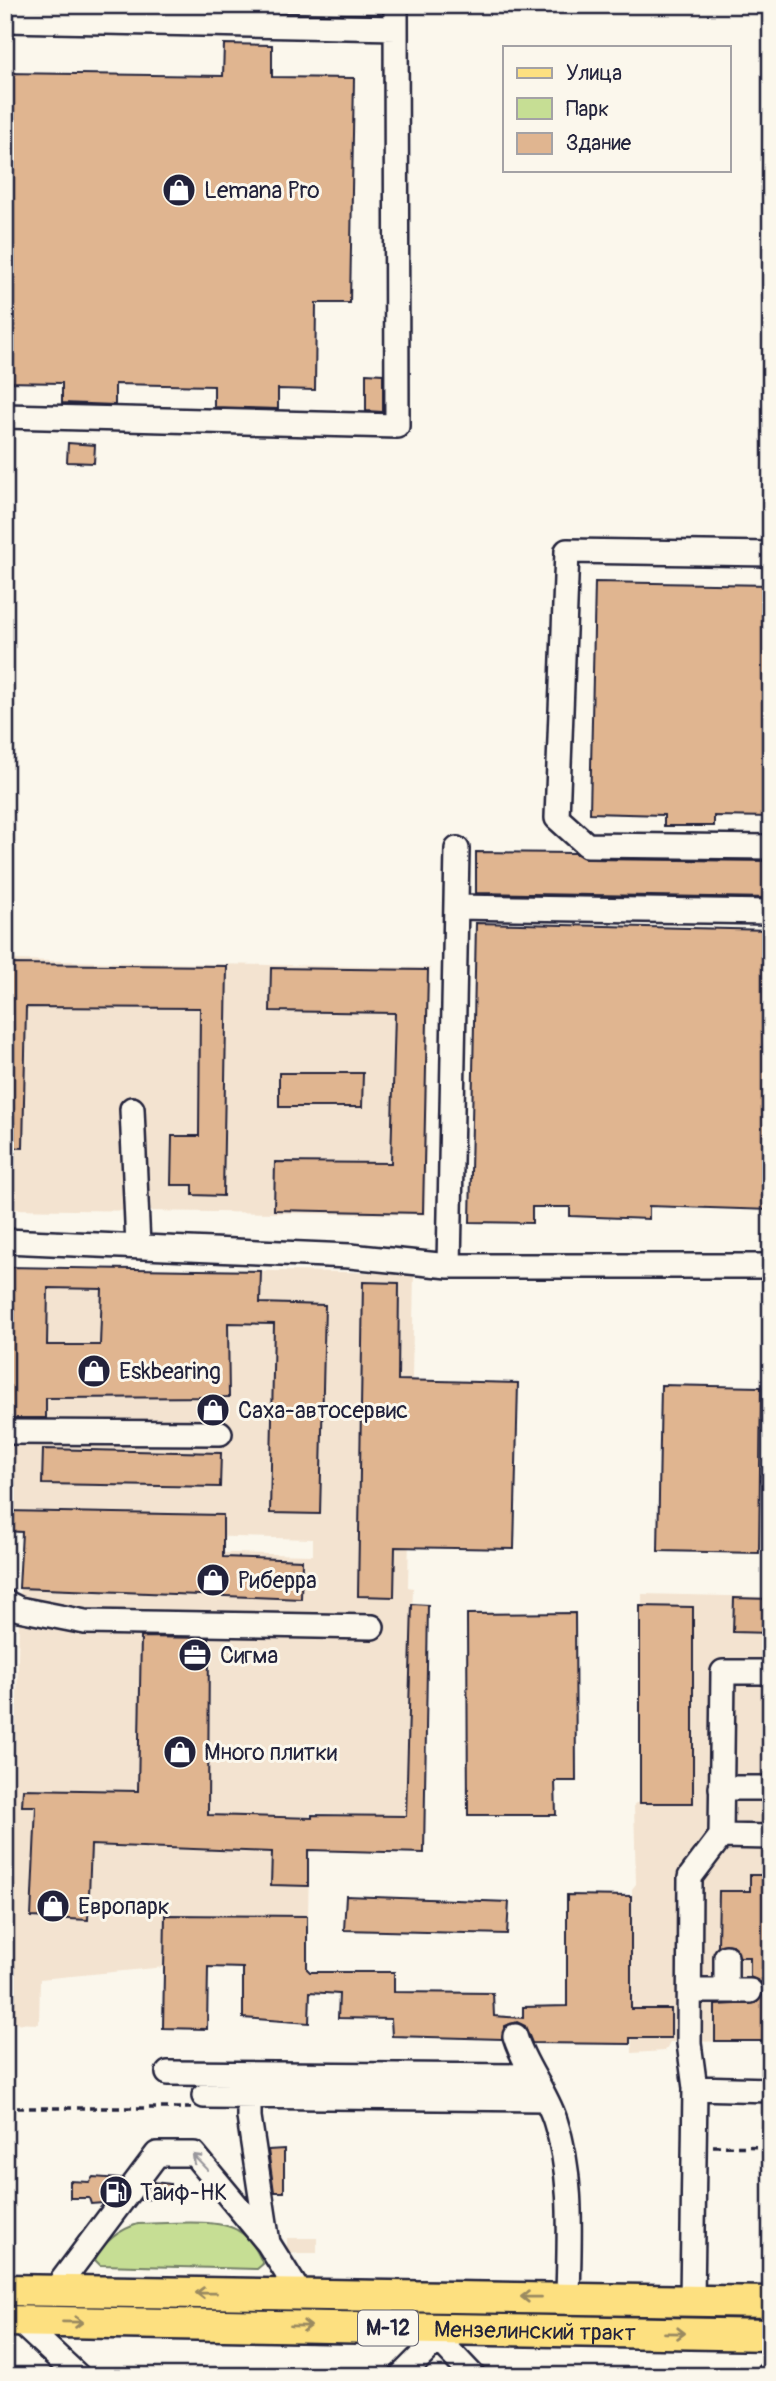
<svg xmlns="http://www.w3.org/2000/svg" width="776" height="2381" font-family="Pangolin,sans-serif">
<style>
.built{fill:#f3e3d0}
.green{fill:#c6de94;stroke:#748068;stroke-width:2}
.building{fill:#e0b590;stroke:#22223b;stroke-width:2;fill-rule:evenodd}
.lines{fill:none;stroke-linecap:round;stroke-linejoin:round}
.minor-casing{stroke:#22223b;stroke-width:28}
.major-casing{stroke:#22223b;stroke-width:35}
.path{stroke:#22223b;stroke-width:3.5;stroke-dasharray:7 5;stroke-linecap:butt}
.minor{stroke:#fbf7ec;stroke-width:23}
.major{stroke:#fde080;stroke-width:30}
.oneway{stroke:#99979c}
.oneway2{stroke:#9a8a61}
.labels{text-anchor:middle;dominant-baseline:central;stroke-width:6;stroke-linejoin:round;paint-order:stroke}
.shield{fill:#fbf7ec;stroke:#636270;stroke-width:2}
.shield-label{font-size:21px;font-weight:bold;fill:#22223b}
.poi-label{font-size:23px;fill:#22223b;stroke:#fbf7ec;text-anchor:start}
.street-label{font-size:23px;fill:#22223b;stroke:#fbf7ec}
</style>
<rect width="100%" height="100%" fill="#fbf7ec"/>
<filter id="ink" filterUnits="userSpaceOnUse"><feTurbulence type="fractalNoise" baseFrequency=".0143" numOctaves="2"/><feDisplacementMap in="SourceGraphic" scale="14" xChannelSelector="R" yChannelSelector="G"/><feConvolveMatrix kernelMatrix="1 2 1 2 8 2 1 2 1" color-interpolation-filters="sRGB"/></filter>
<g filter="url(#ink)">
<path class="built" d="M5,960l425,8 -5,247 -420,-6z
M5,1267l409,6 -6,314 5,1 -7,228 -96,-3 -3,156 -142,-2 -125,12 -1,45 -31,-1 13,-475 292,7v-16l-308,-8z
M642,1594l129,3v444l-101,1 -5,9 -33,2v-164l4,-5 -2,-80 6,-2z
M287,2238h30v15h-30z"/>
<path class="green" d="M138,2224c25,0 79,-6 99,6 13,7 20,20 26,34l-6,5 -157,-4 -5,-5c7,-18 26,-31 43,-36z"/>
<path class="building" d="M224,44l48,1v32l82,1 -4,225h-34l-1,87 -37,-1v20l-64,-2v-21l-99,-2v21l-53,-2v-20l-57,-1v-309l218,3z
M366,373l17,1v38l-17,-1z
M68,443l27,2 -1,18 -27,-1z
M595,582l176,3v232l-57,-1v10h-50v-11l-74,-2z
M476,852l99,1 12,6 184,2v37l-295,-5z
M476,923l295,7v280l-122,-4v13l-79,-3v-9h-38v16l-62,-1z
M5,964l222,2 -4,230 -30,-1v-10h-22l1,-49h27l1,-128 -174,-1 -3,141 -18,-1z
M271,968l157,2 -5,243 -149,-3 1,-48 116,1 4,-150 -125,-2z
M279,1073h84l-1,34h-83z
M5,1267l256,4 -1,32 65,2 -5,209 -50,-1 4,-189 -46,-1 1,74 -183,1v20h-41zM48,1288l54,1 -2,56h-53z
M363,1282l36,1 -1,97 120,3 -4,166 -119,-2 -1,50 -36,-1z
M661,1385l100,2 -2,166 -101,-2z
M43,1449l178,4 -1,34 -178,-3z
M5,1511l218,4v42l79,3 -1,39 -282,-11 3,-56 -17,-1z
M734,1598l37,1v34l-38,-1z
M412,1604l16,1 -4,248 -116,-3v36l-37,-1 1,-33 -181,-7 -3,75 -57,-3 5,-111h-14l1,-17 115,2 3,-154 68,1 -1,177 104,3v-3l94,1z
M640,1606l53,1v196h-53z
M575,1613l1,168h-21l1,34h-88l-1,-201z
M750,1875h21v166h-56v-36l41,-2 8,-11 -2,-9 -12,-6v-20h-10l-8,-12 -14,1 1,-55h31z
M567,1895l64,1v113h40v29h-41v6l-98,-1 -7,-17 -8,-4 -12,4 -3,13 -110,-3 -1,-17 -53,-1 1,-24 -29,-2 -1,31 -66,-5v-50l-35,-1 -1,62 -44,-1 2,-113 142,1v53l3,3h84v20l99,1 1,23 29,2v-11l44,-1z
M346,1896l163,6 -2,32 -163,-4z
M284,2149v43h-10l-6,-42z
M93,2177l28,2 -18,24 -12,1 -2,-6h-19v-17l19,1z
M153,2182l17,2v13l-30,3z"/>
<g class="lines">
<defs>
<path id="minor" d="M5,20l391,8
M5,416l392,10 -1,-421
M771,554l-204,-3 -10,267 30,27 184,2
M456,907l315,5
M132,1109l6,137
M5,1241l345,15 99,10h322
M449,1266l8,-417
M5,1432l215,1
M5,1602l14,7 66,13 287,5
M721,1788h50
M721,1836l2,-164h48
M726,1957v34
M690,1991h60
M515,2036c9,30 30,54 40,84 19,57 14,118 13,178
M168,2073l364,3
M249,2083v34l19,126
M695,2088l-6,-45 1,-166 31,-41 50,1
M204,2096l340,3
M55,2290l102,-136h37l74,89 32,51
M692,2301l3,-213 76,2
M19,2321l59,55
M422,2328l15,10 36,38
M401,2376l47,-47
M767,2376l4,-4"/>
<g id="major">
<path d="M5,2290l766,12"/>
<path id="s1" d="M5,2321l766,14"/>
</g>
</defs>
<use href="#minor" class="minor-casing"/>
<use href="#major" class="major-casing"/>
<path class="path" d="M5,2108h186
M713,2146l58,1"/>
<use href="#minor" class="minor"/>
<use href="#major" class="major"/>
</g>
<defs><path id="oneway-shaft" d="M-6 0H5M1.5-3L5.5 0L1.5 3" fill="none" stroke-width="1.6" stroke-linecap="round" stroke-linejoin="round" transform="scale(1.75)"/></defs>
<use class="oneway" href="#oneway-shaft" transform="translate(200 2162) rotate(-134)"/>
<g class="oneway2">
<use href="#oneway-shaft" transform="translate(206 2293) rotate(-179)"/>
<use href="#oneway-shaft" transform="translate(531 2297) rotate(-179)"/>
<use href="#oneway-shaft" transform="translate(73 2322) rotate(1)"/>
<use href="#oneway-shaft" transform="translate(301 2326) rotate(1)"/>
<use href="#oneway-shaft" transform="translate(675 2333) rotate(1)"/>
</g>
</g>
<defs>
<symbol id="shop-disc" viewBox="-11 -11 22 22"><circle r="9.5" fill="#22223b" stroke="#fbf7ec"/><path d="M-5-2.5h2.3a2.7 3.5 0 0 1 5.4 0H5L5.5 6h-11ZM-1.5-2.5h3a1.5 2.3 0 0 0-3 0Z" fill="#fff"/></symbol>
<symbol id="office-disc" viewBox="-11 -11 22 22"><circle r="9.5" fill="#22223b" stroke="#fbf7ec"/><path d="M-6-3h4V-5.5h4V-3h4V5H-6ZM-1-4.5V-3h2v-1.5ZM-6 0V1H6V0Z" fill="#fff"/></symbol>
<symbol id="fuel-disc" viewBox="-11 -11 22 22"><circle r="9.5" fill="#22223b" stroke="#fbf7ec"/><path d="M-5.5-6h7V0h2V4h1.3V-2.5L3-4.5l.8-.8L6-3V5H2.5V1h-1V6h-7ZM-4.2-4.7v3.2H.2V-4.7Z" fill="#fff"/></symbol>
</defs>
<g fill-rule="evenodd">
<use href="#shop-disc" x="160" y="171" width="38" height="38"/>
<use href="#shop-disc" x="75" y="1352" width="38" height="38"/>
<use href="#shop-disc" x="194" y="1391" width="38" height="38"/>
<use href="#shop-disc" x="194" y="1561" width="38" height="38"/>
<use href="#office-disc" x="176" y="1636" width="38" height="38"/>
<use href="#shop-disc" x="161" y="1733" width="38" height="38"/>
<use href="#shop-disc" x="34" y="1887" width="38" height="38"/>
<use href="#fuel-disc" x="97" y="2173" width="38" height="38"/>
</g>
<g class="labels">
<rect class="shield" x="358" y="2310.5" width="60" height="35" rx="5"/>
<g class="shield-label">
<text x="388" y="2328">М-12</text>
</g>
<g class="poi-label">
<text x="204" y="190">Lemana Pro</text>
<text x="119" y="1371">Eskbearing</text>
<text x="238" y="1410">Саха-автосервис</text>
<text x="238" y="1580">Риберра</text>
<text x="220" y="1655">Сигма</text>
<text x="204" y="1752">Много плитки</text>
<text x="78" y="1906">Европарк</text>
<text x="140" y="2192">Таиф-НК</text>
</g>
<g class="street-label">
<text stroke="none"><textPath href="#s1" startOffset="530">Мензелинский тракт</textPath></text>
</g>
</g>
<rect width="776" height="2381" fill="none" stroke="#fbf7ec" stroke-width="28"/>
<rect x="14" y="14" width="748" height="2353" fill="none" stroke="#22223b" stroke-width="2.5" filter="url(#ink)"/>
<rect x="503" y="46" width="228" height="126" fill="#fbf7ec" stroke="#a4a2a5" stroke-width="2"/>
<rect x="517" y="68" width="35" height="10" fill="#fde080" stroke="#a4a2a5" stroke-width="2"/>
<text x="566" y="80" font-size="21" fill="#22223b">Улица</text>
<rect x="517" y="98" width="35" height="21" fill="#c6de94" stroke="#a4a2a5" stroke-width="2"/>
<text x="566" y="116" font-size="21" fill="#22223b">Парк</text>
<rect x="517" y="133" width="35" height="21" fill="#e0b590" stroke="#a4a2a5" stroke-width="2"/>
<text x="566" y="150" font-size="21" fill="#22223b">Здание</text>
</svg>
